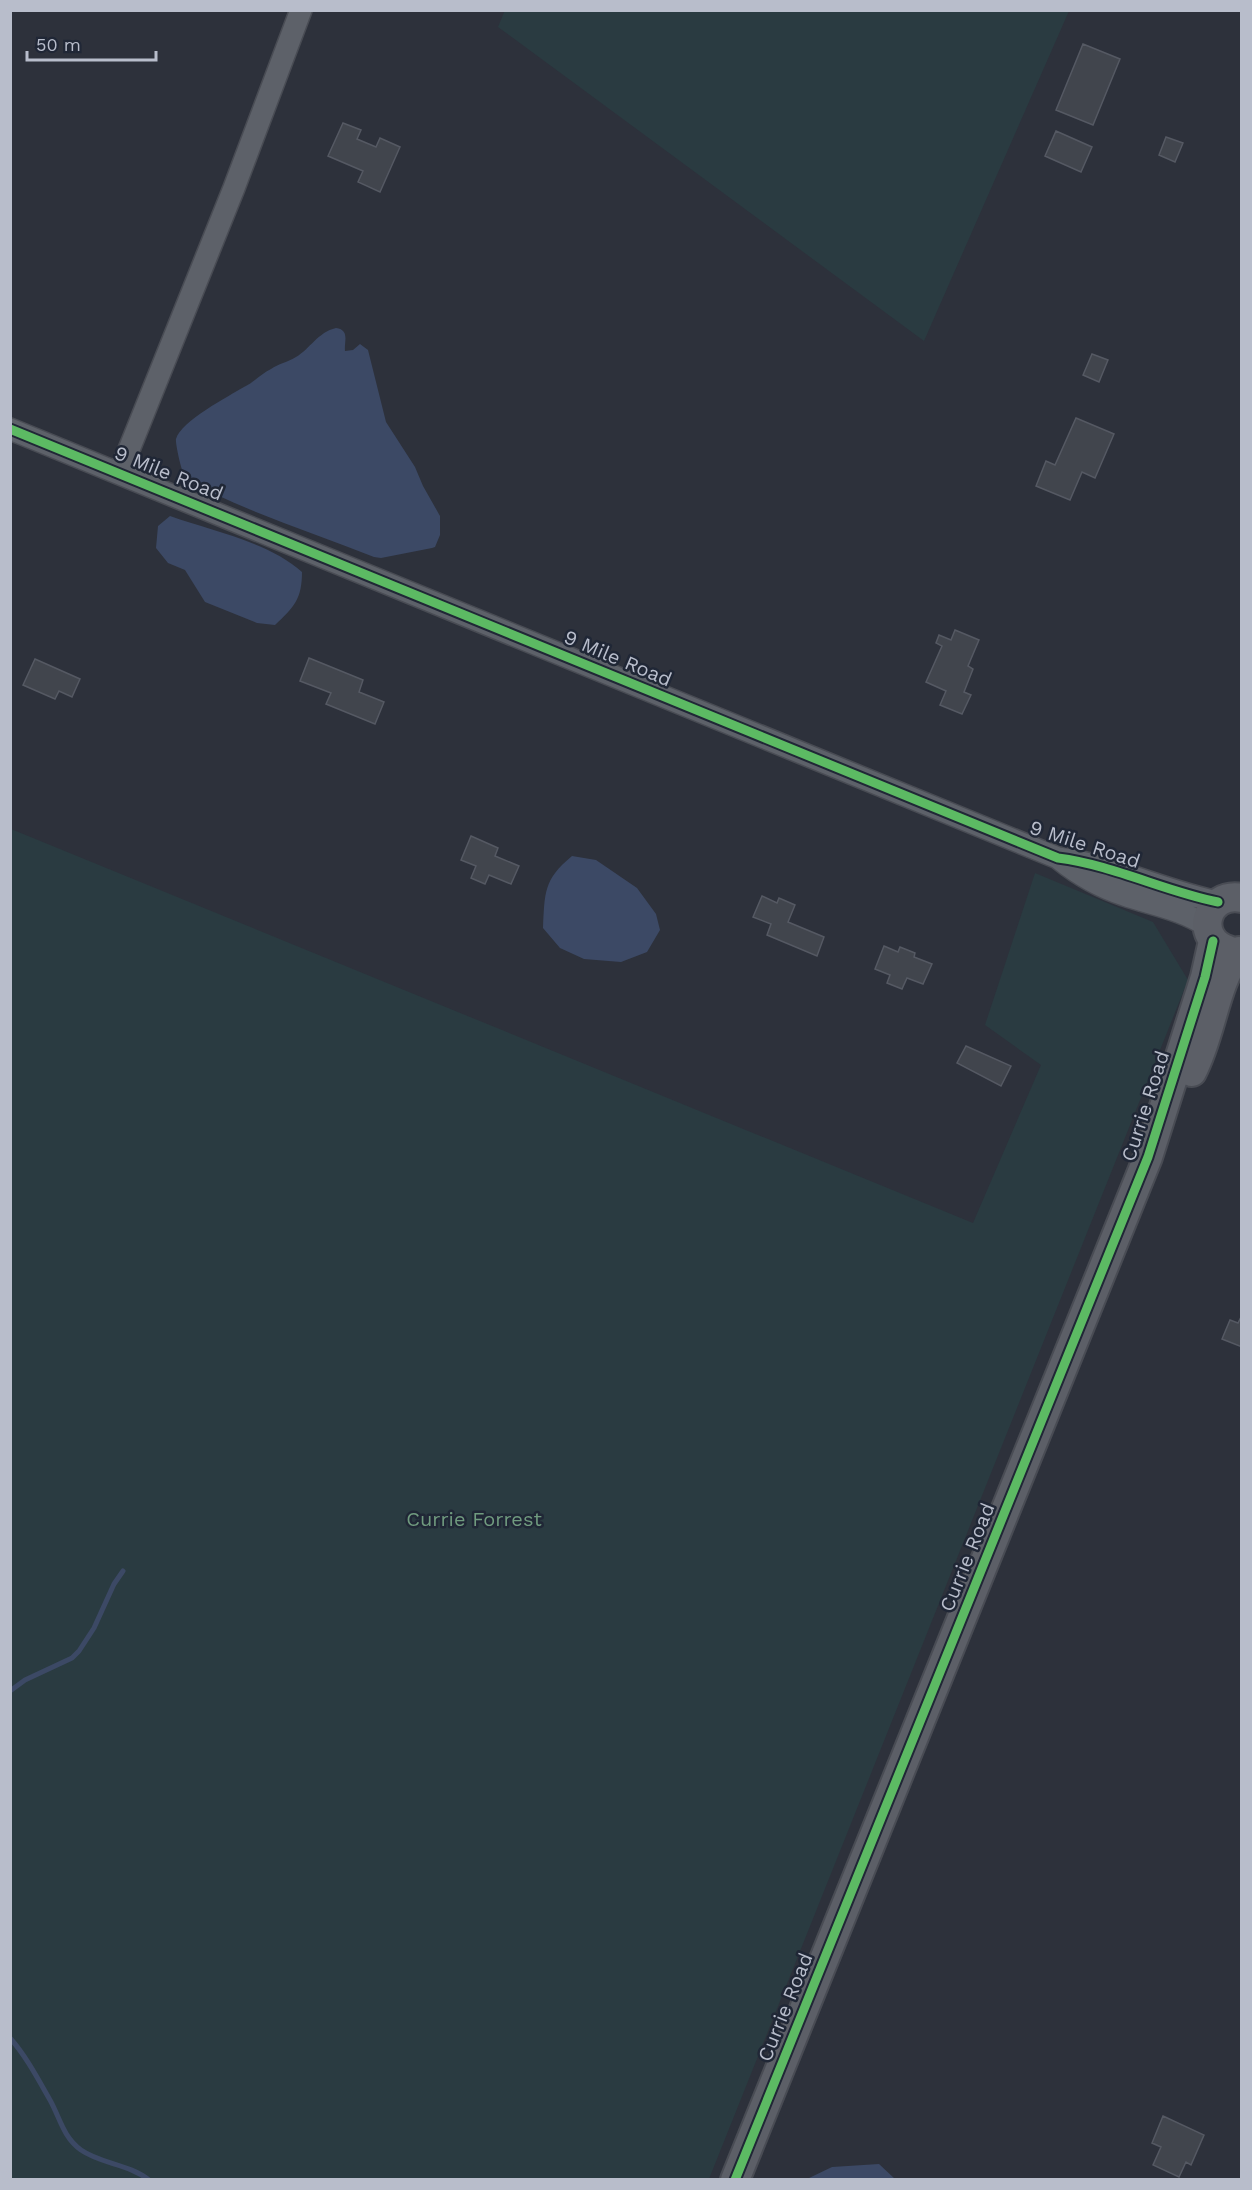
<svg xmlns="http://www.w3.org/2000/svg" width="1252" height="2190" font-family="'Work Sans',sans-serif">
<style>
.green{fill:#2a3b41}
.water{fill:#3c4965}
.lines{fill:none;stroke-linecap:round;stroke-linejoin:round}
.stream{stroke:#3c4965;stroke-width:5}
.building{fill:#41454d;stroke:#555963;stroke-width:1.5}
.street-casing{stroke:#494c54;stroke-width:24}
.secondary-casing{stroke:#494c54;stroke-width:32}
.street{stroke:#5d6169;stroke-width:21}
.secondary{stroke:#5c5f67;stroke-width:28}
.cycleway-casing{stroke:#202736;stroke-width:13}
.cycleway{stroke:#5cba63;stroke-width:9}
.labels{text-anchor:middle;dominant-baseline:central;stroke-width:5;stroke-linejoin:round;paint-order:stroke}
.street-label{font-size:20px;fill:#b8bdcb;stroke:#202736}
.park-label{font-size:20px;fill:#709b7f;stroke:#202736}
</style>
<rect width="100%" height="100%" fill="#2d313b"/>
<path class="green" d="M505,10h564v1l-145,330 -426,-314z
M11,829l962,394 68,-158 -56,-40 50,-152 118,49 35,58 -479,1199h-698z"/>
<path class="water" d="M336,328c14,2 8,13 9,23l8,-1 7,-6 8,6 18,72 29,45 8,19 17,30v19l-5,12 -3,1 -51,10 -7,-1c-52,-21 -106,-38 -157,-62 -11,-5 -24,-9 -32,-18 -3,-3 -10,-34 -9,-38 5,-18 53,-43 68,-52 10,-5 17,-13 27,-18 7,-5 17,-7 25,-12 14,-8 22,-25 40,-29z
M170,516c42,15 99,26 132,56 0,27 -8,35 -27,53l-18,-2 -52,-21 -20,-32 -17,-7 -12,-15 2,-22z
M572,856l24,4 41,28 19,26 4,16 -13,22 -26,10 -37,-3 -24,-11 -17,-20c2,-35 0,-48 29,-72z
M879,2164l16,15h-88l25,-12z"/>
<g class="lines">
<path class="stream" d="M10,1691l15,-11 47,-22 7,-7 15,-23 20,-44 9,-13
M10,2038c16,18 28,41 40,62 10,18 13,37 31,50 20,14 48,14 68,30"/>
</g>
<path class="building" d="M1083,44l37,15 -27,66 -37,-15z
M343,123l18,7 -4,9 19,8 4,-9 20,9 -20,45 -22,-10 5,-11 -35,-15z
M1056,131l36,16 -11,25 -36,-16z
M1166,137l17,6 -8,19 -16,-7z
M1092,354l16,6 -9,22 -16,-7z
M1076,418l38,16 -19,44 -13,-6 -12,28 -34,-14 10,-25 9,4z
M955,630l24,10 -11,26 5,3 -9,23 7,3 -9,19 -22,-9 6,-14 -20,-9 16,-36 -6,-3 3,-8 12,5z
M309,658l54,22 -4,12 25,10 -9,22 -49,-20 5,-11 -31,-12z
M35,659l45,20 -8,18 -13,-6 -4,8 -32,-14z
M471,836l27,12 -3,8 24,10 -8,18 -22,-9 -4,9 -14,-6 5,-12 -15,-6z
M762,896l15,7 2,-5 16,7 -7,17 36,15 -7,19 -50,-21 4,-11 -18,-7z
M884,946l14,6 2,-5 15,6 -1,4 18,7 -9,20 -16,-6 -5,11 -15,-6 3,-8 -15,-6z
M966,1046l45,20 -10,20 -44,-23z
M1242,1315v32l-20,-8 8,-19 8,3z
M1163,2116l41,19 -13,30 -5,-3 -7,15 -26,-12 8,-18 -9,-4z"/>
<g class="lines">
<defs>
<path id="street" d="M10,429l1048,429c55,7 106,33 160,44
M120,472l114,-284 67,-178
M1059,859c20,16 40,28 65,36 29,10 57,14 83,31"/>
<path id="secondary" d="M1228,950c-35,-12 -22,-59 14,-52
M1192,1072c20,-38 22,-86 47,-121
M735,2180l413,-1023 57,-180 8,-36"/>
</defs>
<use href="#street" class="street-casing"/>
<use href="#secondary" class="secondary-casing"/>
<use href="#street" class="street"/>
<use href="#secondary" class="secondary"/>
<defs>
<path id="cycleway" d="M10,429l1048,429c55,7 106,33 160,44
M735,2180l413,-1023 57,-180 8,-36"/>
</defs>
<use href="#cycleway" class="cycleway-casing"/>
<use href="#cycleway" class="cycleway"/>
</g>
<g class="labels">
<g class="street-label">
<text transform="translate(169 473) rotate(22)">9 Mile Road</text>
<text transform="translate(618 658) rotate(23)">9 Mile Road</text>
<text transform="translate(1085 844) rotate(18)">9 Mile Road</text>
<text transform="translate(1145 1106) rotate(-72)">Currie Road</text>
<text transform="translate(967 1557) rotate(-68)">Currie Road</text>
<text transform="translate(785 2007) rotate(-68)">Currie Road</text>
</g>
<g class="park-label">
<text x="474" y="1519">Currie Forrest</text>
</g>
</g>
<rect width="1252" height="2190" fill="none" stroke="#b8bdcb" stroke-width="24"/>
<path d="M27 51v9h129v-9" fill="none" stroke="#b8bdcb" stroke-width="3"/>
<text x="36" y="51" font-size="18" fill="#b8bdcb" stroke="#202736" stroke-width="4.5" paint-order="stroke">50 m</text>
</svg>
